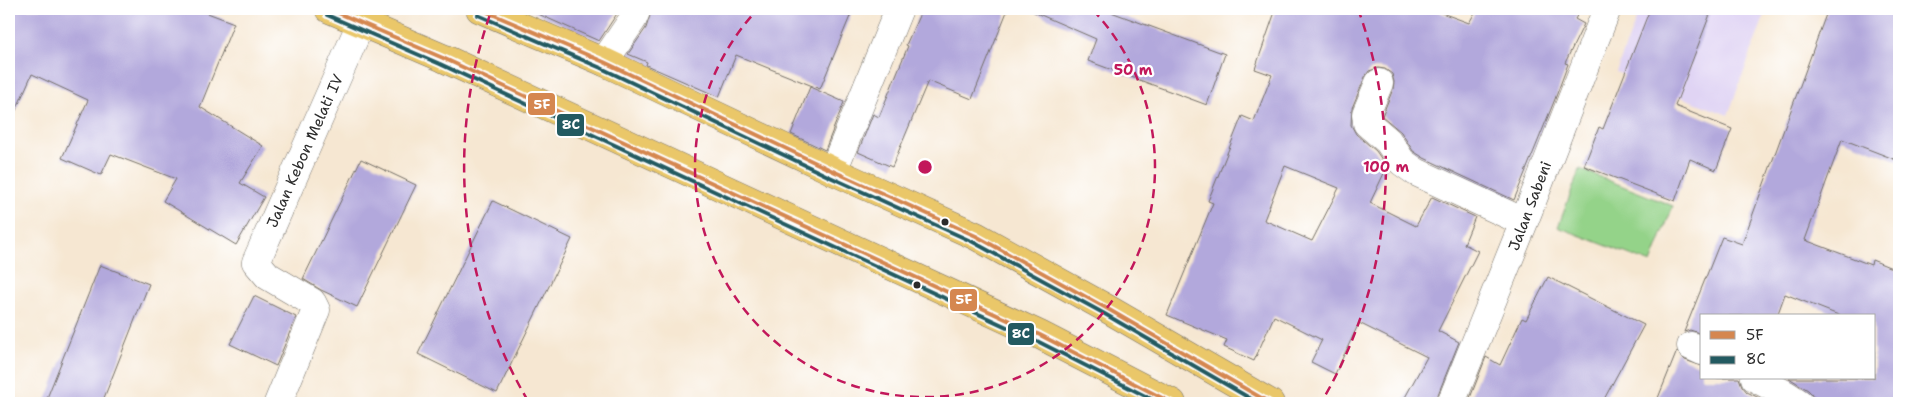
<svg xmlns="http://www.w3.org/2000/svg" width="1908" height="412" font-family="'Shantell Sans',sans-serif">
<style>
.built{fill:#e0d4f4}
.green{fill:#94d389;stroke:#607f5a}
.building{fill:#b2a8dc;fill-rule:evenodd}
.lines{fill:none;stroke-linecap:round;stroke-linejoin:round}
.street-casing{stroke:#726d65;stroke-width:29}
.primary-casing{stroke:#726d65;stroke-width:29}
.street{stroke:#fff;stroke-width:28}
.primary{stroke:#eac769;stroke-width:28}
.bus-1-casing{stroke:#fff;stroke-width:8}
.bus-2-casing{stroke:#fff;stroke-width:8}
.bus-1{stroke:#d58750;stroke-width:4}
.bus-2{stroke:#235a61;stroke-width:4}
.ring{fill:none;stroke:#c2185b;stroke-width:2.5;stroke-dasharray:9 6}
.bus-dot{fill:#2b2b2b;stroke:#fff;stroke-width:2}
.labels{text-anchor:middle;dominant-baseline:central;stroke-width:4.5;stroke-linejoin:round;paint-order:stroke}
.street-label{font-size:15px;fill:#2b2b2b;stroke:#fff}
.centre{fill:#c2185b;stroke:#fff;stroke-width:2.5}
.ring-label{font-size:15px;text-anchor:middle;font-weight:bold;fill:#c2185b;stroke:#fff;stroke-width:4.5;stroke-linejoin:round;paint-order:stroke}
.line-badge{stroke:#fff;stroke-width:2}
.badge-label{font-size:14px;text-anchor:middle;font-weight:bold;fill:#fff}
</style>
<rect width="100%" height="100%" fill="#fff"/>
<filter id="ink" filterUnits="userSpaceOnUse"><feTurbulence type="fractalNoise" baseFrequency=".02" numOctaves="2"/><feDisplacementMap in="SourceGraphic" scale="10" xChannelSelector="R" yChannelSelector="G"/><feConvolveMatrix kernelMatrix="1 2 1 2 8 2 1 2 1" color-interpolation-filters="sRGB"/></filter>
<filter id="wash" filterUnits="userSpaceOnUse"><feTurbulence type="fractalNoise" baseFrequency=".0096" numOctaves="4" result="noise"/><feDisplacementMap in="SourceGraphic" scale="20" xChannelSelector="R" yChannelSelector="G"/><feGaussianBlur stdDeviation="1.12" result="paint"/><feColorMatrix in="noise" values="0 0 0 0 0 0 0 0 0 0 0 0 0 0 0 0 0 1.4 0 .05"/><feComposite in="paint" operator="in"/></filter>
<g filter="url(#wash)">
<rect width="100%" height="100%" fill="#f6e7d2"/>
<path class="built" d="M1640,9h127l-39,106 -112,-43z"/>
<path class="green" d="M1580,169l93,37 -22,57 -93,-36z"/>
<g id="blocks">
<path class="building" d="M9,9h188l37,14 -34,84 63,39 -23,37 24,14 -28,48 -73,-44 13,-22 -65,-25 -10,21 -39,-17 26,-58 -56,-26 -23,52z
M527,9h93l-21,32z
M652,9h201l-33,80 -84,-34 -17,42 -73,-32 1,-3 -19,-8 18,-26z
M922,9h86l-36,90 -44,-18 -36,86 -34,-15 15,-38 6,3 29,-71 -2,-1z
M1027,9h76l122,45 -18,51 -119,-44 8,-22z
M1276,9h155l38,14 8,-14h104l-6,10 9,5 -19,39 3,1 -13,35 -41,101 -90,-42 -11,-7 -12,-19 -19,-16 11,-27 1,-7 -2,-8 -7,-5 -7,-1 -9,3 -4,6 -13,31 -1,17 5,9 20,17 11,16 -17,36 46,23 16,-29 43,20 -11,27 14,7 -40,80 21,11 -22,55 -1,6h-34l25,-46 -68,-34 -24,51 -24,-12 11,-22 -48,-24 -20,45 -30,-14 3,-7 -60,-25 46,-112 -5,-2 34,-85 12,5 18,-46 -17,-6zM1285,166l54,22 -27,53 -48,-21z
M1650,9h62l-37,97 57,23 -16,41 -26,-11 -15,42 -91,-35 15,-39 4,2z
M1828,9h71v152l-57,-22 -37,101 66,25 1,-5 27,11v132h-84l-2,-8 -5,-5 -19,-12h85v-62h-33l-56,-22 -8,22h-75v18l-12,-4 -6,2 38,-95 20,7z
M810,87l34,15 -19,48 -34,-16z
M361,159l55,26 -59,122 -36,-17 -18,-11z
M493,201l79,38 -75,154 -79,-39z
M100,265l49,19 -47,119h-57z
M1548,277l96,48 -42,78h-134l18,-46 14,8 22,-47 4,2z
M254,296l42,21 -20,49 -46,-22z
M1677,351l8,9 17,6v12h37l3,8 5,6 22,11h-113z"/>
</g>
</g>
<g filter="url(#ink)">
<use href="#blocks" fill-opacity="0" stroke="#726d65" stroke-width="1"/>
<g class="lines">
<defs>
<path id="street" d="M604,62l29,-43 4,-10
M1379,83l-13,31 1,9 21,18 14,21 14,10 108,50
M833,171l66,-162
M1691,346l11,5
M1755,378l30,16 14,9
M278,403l38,-93 -4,-8 -44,-26 -12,-14 105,-239
M1451,403l73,-181 83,-213"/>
<path id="primary" d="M329,9l114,49 597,277 132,68
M480,9l124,53 229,109 143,65 130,72 164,95"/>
</defs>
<use href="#street" class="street-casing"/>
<use href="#primary" class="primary-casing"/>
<use href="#street" class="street"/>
<use href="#primary" class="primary"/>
<defs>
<path id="bus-1" d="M329,9l114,49 597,277 132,68
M480,9l124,53 229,109 143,65 130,72 164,95"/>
<path id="bus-2" d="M327,15l113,49 597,277 122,62
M478,15l123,53 229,109 143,65 130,71 155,90"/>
</defs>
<use href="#bus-1" class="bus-1-casing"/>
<use href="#bus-2" class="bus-2-casing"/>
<use href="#bus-1" class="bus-1"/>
<use href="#bus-2" class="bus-2"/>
</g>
</g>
<g class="ring">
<path d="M1093 10A230 230 0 1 1 757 10"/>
<path d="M528 401A461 461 0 0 1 492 9M1358 9A461 461 0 0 1 1322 401"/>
</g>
<g class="bus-dot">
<circle cx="945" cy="222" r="4.5"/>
<circle cx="917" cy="285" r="4.5"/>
</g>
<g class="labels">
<g class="street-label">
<text transform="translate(305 151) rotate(-66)">Jalan Kebon Melati IV</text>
<text transform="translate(1530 206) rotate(-69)">Jalan Sabeni</text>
</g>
</g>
<circle cx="925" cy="167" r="8" class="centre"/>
<g class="ring-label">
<text x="1133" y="75">50 m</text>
<text x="1386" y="172">100 m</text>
</g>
<g class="line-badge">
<rect x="527" y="92" width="29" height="24" rx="5" fill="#d58750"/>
<rect x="556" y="113" width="29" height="24" rx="5" fill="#235a61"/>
<rect x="949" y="288" width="29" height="24" rx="5" fill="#d58750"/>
<rect x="1007" y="322" width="28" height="24" rx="5" fill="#235a61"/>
</g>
<g class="badge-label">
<text x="542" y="109">5F</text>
<text x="571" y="129">8C</text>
<text x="964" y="304">5F</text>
<text x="1021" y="338">8C</text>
</g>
<rect width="1908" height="412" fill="none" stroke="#fff" stroke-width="30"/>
<rect x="1700" y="314" width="175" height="65" fill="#ffffff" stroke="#aaaaaa"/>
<rect x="1710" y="331" width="25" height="8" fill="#d58750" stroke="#aaaaaa"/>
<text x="1746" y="340" font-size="15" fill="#2b2b2b">5F</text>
<rect x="1710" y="356" width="25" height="8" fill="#235a61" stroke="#aaaaaa"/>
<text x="1746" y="364" font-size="15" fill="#2b2b2b">8C</text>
</svg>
